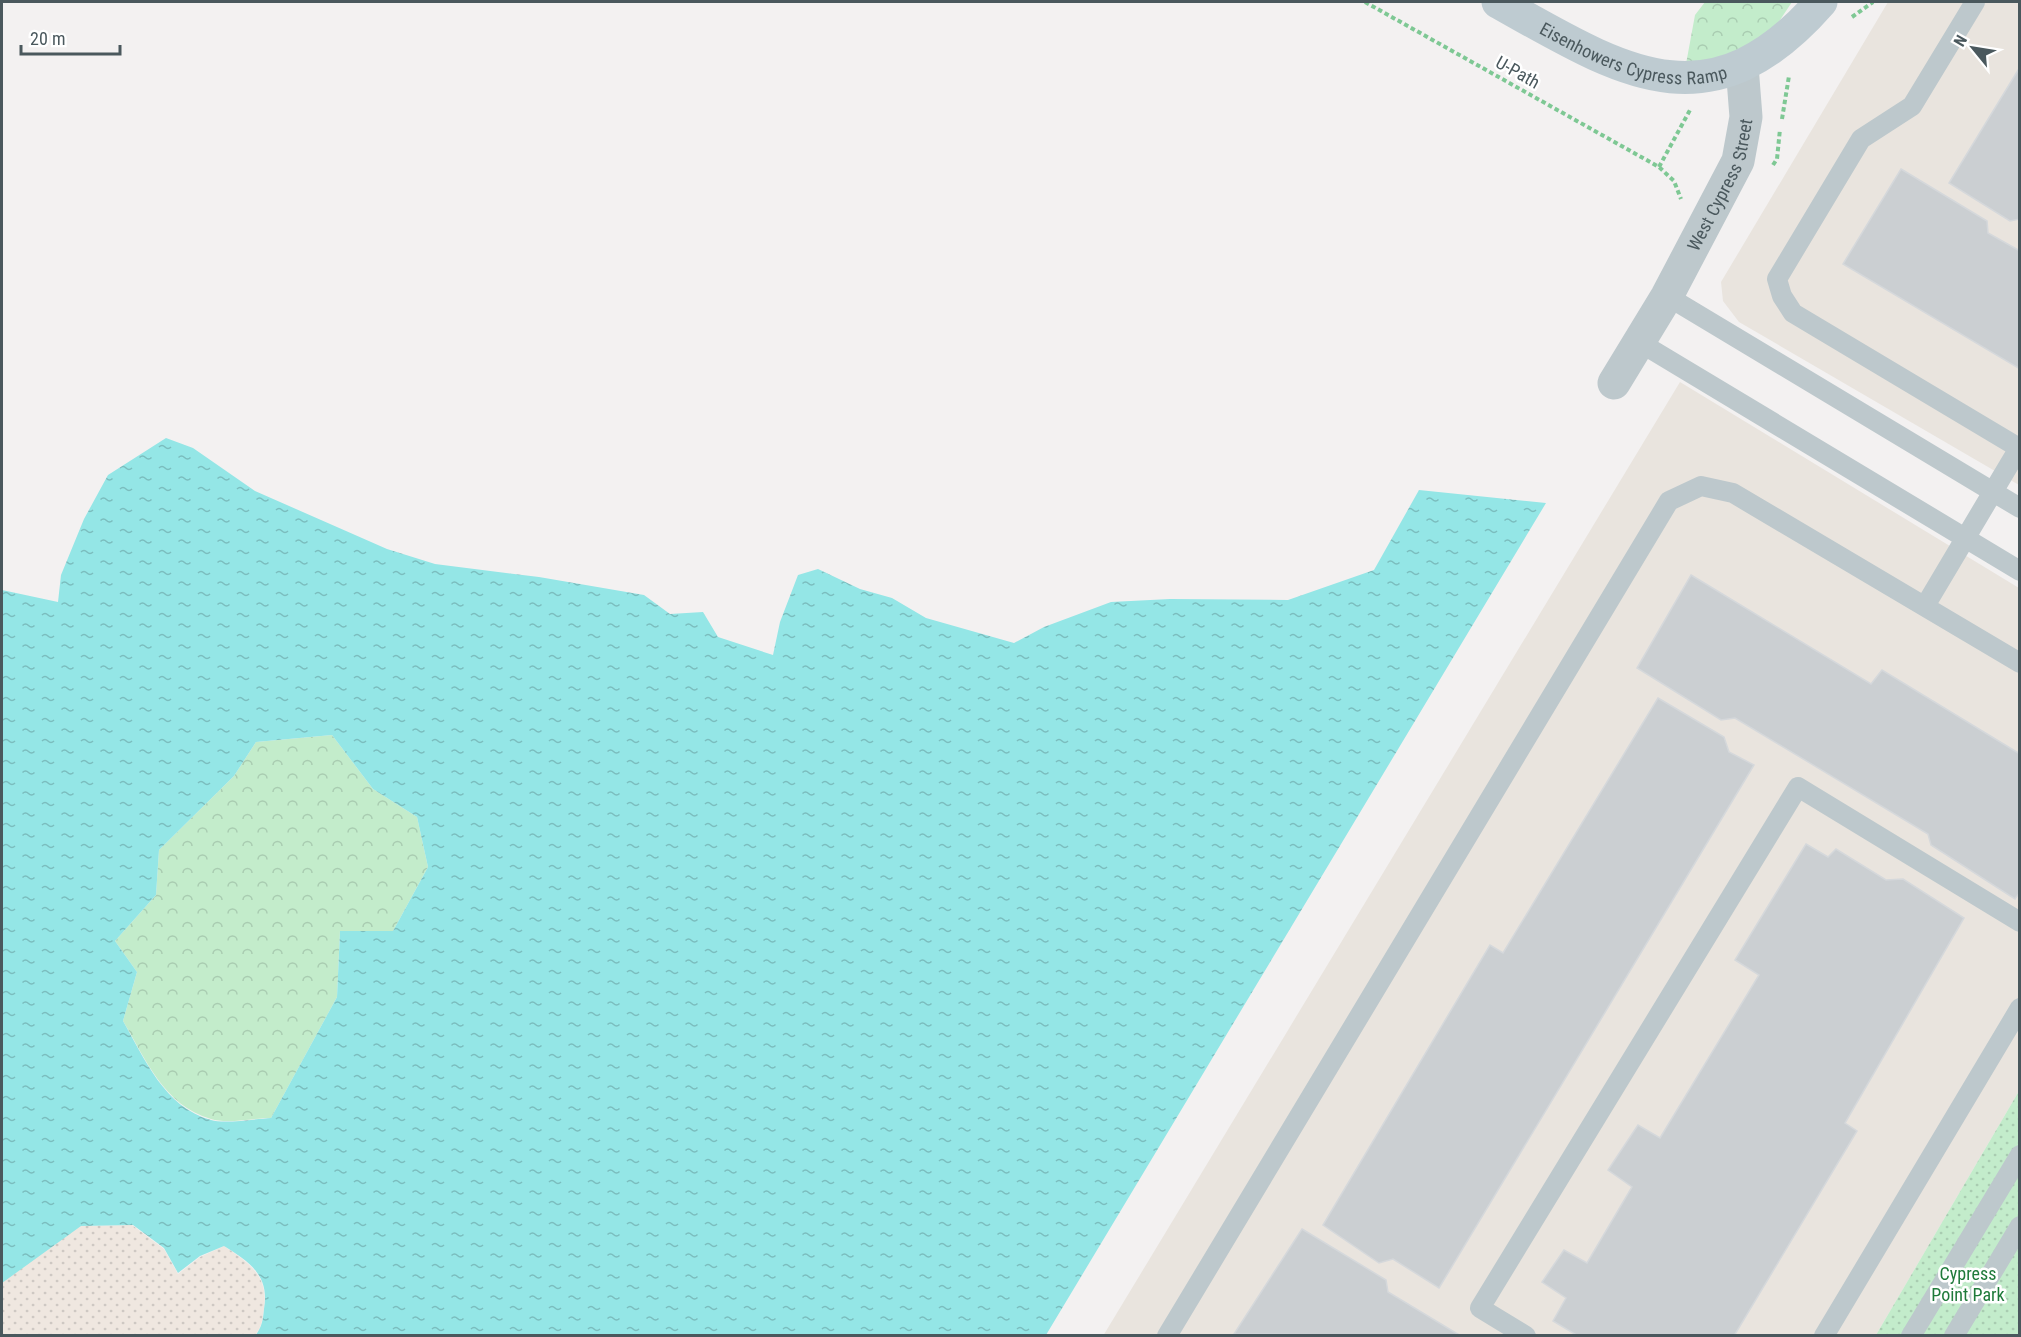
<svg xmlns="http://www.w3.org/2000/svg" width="2021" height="1337" font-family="'Roboto Condensed',sans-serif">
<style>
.commercial{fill:#e9e4de}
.forest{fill:url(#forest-crowns)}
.sand{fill:url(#sand-dots)}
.park{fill:url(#park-dots)}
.water{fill:url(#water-ripples);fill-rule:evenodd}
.building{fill:#cbcfd2;stroke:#d5d8db;stroke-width:1.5}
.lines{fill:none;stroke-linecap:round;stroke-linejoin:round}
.path{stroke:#7ec894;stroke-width:4;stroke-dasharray:4.5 3;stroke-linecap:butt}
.lane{stroke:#bdc8cc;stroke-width:20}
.street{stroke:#bdc8cc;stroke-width:33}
.secondary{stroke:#becbd1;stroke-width:33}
.labels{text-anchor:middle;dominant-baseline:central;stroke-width:5;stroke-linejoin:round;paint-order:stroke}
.street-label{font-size:18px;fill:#4a585d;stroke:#fff}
.park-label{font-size:18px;fill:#1f7a3a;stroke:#fff}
</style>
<defs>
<pattern id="forest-crowns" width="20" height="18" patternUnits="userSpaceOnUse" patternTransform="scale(1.5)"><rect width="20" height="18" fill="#c3eccb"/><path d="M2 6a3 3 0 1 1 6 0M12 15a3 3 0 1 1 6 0" fill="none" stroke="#a9ccb1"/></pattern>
<pattern id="sand-dots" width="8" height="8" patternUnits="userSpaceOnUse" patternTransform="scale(1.5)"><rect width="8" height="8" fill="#efe7e0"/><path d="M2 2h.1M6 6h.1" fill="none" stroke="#cec8c3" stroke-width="1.8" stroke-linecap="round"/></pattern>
<pattern id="park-dots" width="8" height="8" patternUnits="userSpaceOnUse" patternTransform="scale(1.5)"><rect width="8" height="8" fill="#c3eccb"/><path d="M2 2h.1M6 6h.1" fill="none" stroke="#a9ccb1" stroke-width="1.8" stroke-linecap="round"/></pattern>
<pattern id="water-ripples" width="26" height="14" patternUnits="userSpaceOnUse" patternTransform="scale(1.5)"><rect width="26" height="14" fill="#94e6e6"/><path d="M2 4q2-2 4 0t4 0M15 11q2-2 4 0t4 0" fill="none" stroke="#7bbdbe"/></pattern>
</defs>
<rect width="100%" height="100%" fill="#f3f1f1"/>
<path class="commercial" d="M1888,2h131v483l-280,-163 -16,-21 -2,-19z
M1680,382l339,206v503l-143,244 -773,1z"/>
<path class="forest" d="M1705,2h87l-46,69 -60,-7 9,-49z
M332,735l41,54 44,28 11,50 -35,64h-53l-3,66 -66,121c-18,0 -43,6 -60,1 -48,-14 -65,-60 -88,-98l14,-49 -22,-31 41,-46 3,-45 75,-74 22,-34z"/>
<path class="sand" d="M132,1225l32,24 14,25 22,-17 24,-11c25,17 45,30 40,63 -2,11 -2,18 -9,26l-253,1v-54l78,-56z"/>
<path class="park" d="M2019,1091v244h-143z"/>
<path class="water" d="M166,438l27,10 62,43 132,58 48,15 104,13 105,18 26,19 33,-2 15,25 55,18 7,-33 18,-47 20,-6 42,20 32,9 34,20 88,25 30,-16 67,-25 59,-3 118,1 86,-30 45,-80 127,13 -500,832 -791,1c7,-9 8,-16 9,-27 6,-33 -14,-47 -40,-63l-24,10 -22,17 -14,-25 -31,-23 -52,1 -79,57v-693l56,12 3,-27 23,-56 24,-44zM332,735l41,54 44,28 11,50 -35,64h-53l-3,66 -66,121c-15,1 -47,6 -60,2 -47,-13 -66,-61 -88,-99l14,-49 -22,-31 41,-46 3,-45 75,-74 22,-34z"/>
<path class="building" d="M2020,67v152l-10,2 -61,-38z
M1901,169l86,52 1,12 32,18v118l-177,-105z
M1691,575l180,109 11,-14 138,84v138l-5,7 -84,-54 -3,-11 -193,-116 -14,2 -84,-52z
M1658,698l66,39 5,15 25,13 -315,523 -46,-29 -14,4 -56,-38 167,-280 13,8z
M1806,844l22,13 8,-8 50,31 17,-1 61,39 -119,205 12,8 -123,205h-156l-25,-15 13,-23 -24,-16 22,-32 23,13 45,-76 -24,-17 30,-45 22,13 99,-163 -24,-15z
M1302,1229l84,51 2,12 73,44 -227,-2z"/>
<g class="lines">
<path class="path" d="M1365,2l294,165 15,14 7,18
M1852,17l21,-15
M1782,119l7,-43
M1773,165l4,-6 3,-30
M1659,167l31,-57"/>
<path class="lane" d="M1667,296l353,212
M1639,342l381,229
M1925,606l94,-158 -226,-135 -11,-17 -5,-17 84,-140 51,-33 63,-104
M1167,1336l502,-835 32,-15 32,7 287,170
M1526,1336l-46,-28 318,-521 222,135
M1824,1336l196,-328
M1911,1336l109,-181
M1954,1336l66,-110"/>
<path class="street" id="s1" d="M1614,383l53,-87 71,-135 8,-44 -4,-51"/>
<path class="secondary" id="s2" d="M1498,2c123,69 211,128 323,0"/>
</g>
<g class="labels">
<g class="street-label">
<text stroke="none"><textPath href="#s2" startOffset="148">Eisenhowers Cypress Ramp</textPath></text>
<text transform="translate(1518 72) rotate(29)">U-Path</text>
<text stroke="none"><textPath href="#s1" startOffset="226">West Cypress Street</textPath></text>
</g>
<g class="park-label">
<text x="1968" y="1273">Cypress<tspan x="1968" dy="21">Point Park</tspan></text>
</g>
</g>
<rect width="2021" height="1337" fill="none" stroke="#4a585d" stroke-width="6"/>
<g transform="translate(1973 48) rotate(300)" stroke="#ffffff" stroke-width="4.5" paint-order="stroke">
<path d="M0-4.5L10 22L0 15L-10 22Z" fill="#4a585d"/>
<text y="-9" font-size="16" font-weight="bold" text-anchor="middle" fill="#4a585d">N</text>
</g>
<path d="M21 45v9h99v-9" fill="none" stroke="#4a585d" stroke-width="3"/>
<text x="30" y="45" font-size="18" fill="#4a585d" stroke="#ffffff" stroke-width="4.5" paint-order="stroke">20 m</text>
</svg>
